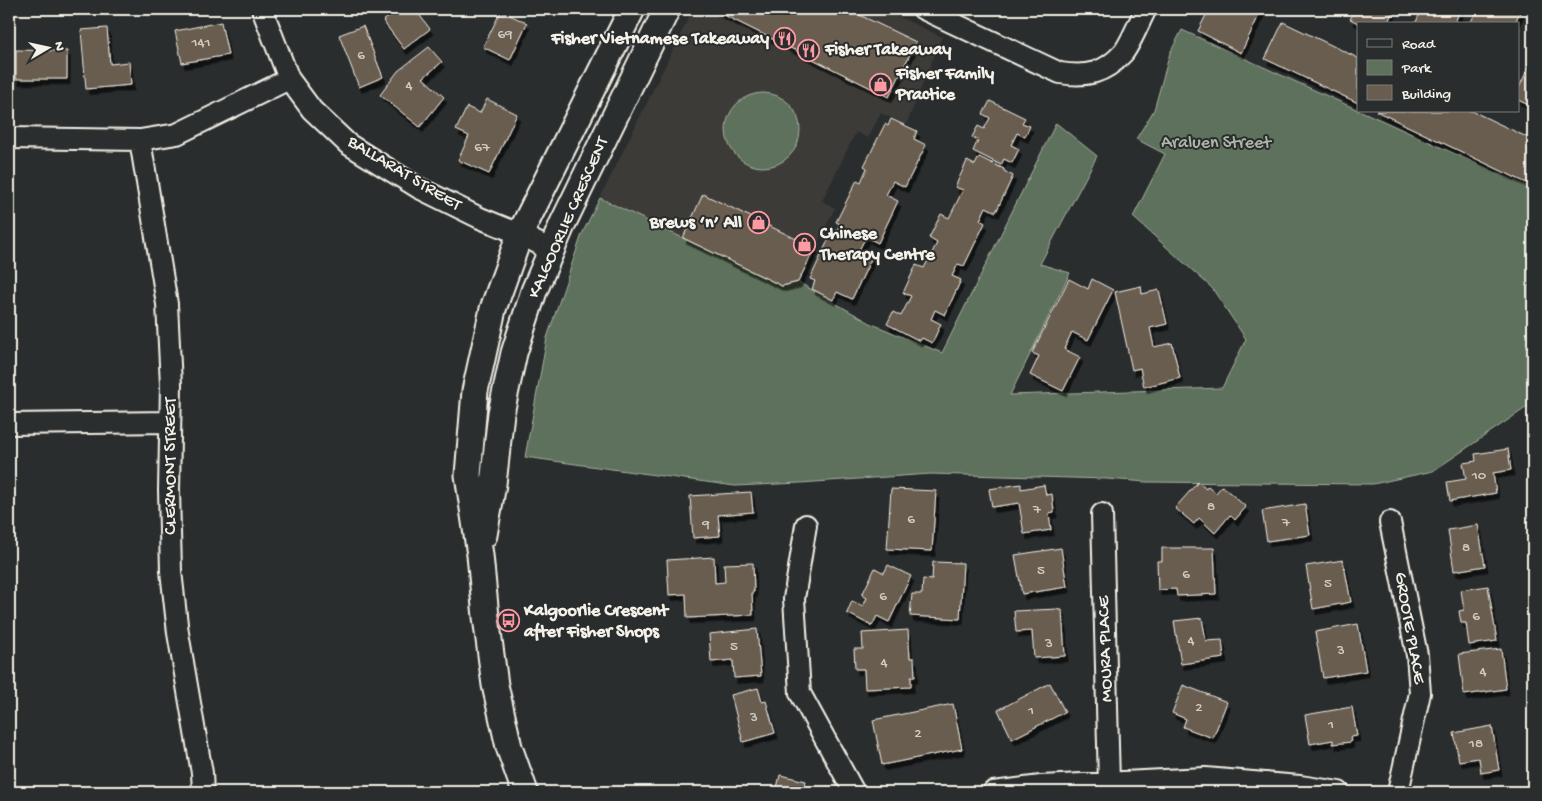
<svg xmlns="http://www.w3.org/2000/svg" width="1542" height="801" font-family="'Gochi Hand',sans-serif">
<style>
.built{fill:#3d3b38}
.green{fill:#5d715b;stroke:#a8b1a2}
.building{fill:#695d50;stroke:#f4f1e8;filter:url(#shadow)}
.lines{fill:none;stroke-linecap:round;stroke-linejoin:round}
.minor-casing{stroke:#f4f1e8;stroke-width:24}
.tertiary-casing{stroke:#f4f1e8;stroke-width:29}
.minor{stroke:#2a2d2e;stroke-width:20}
.tertiary{stroke:#2a2d2e;stroke-width:25}
.labels{text-anchor:middle;dominant-baseline:central;stroke-width:4;stroke-linejoin:round;paint-order:stroke}
.number-label{font-size:15px;fill:#d1ccc2}
.poi-label{font-size:18px;font-weight:bold;fill:#f4f1e8;stroke:#2a2d2e;text-anchor:start}
.park-label{font-size:18px;fill:#b0b7a9;stroke:#2a2d2e}
.street-label{font-size:18px;fill:#f4f1e8;stroke:#2a2d2e}
</style>
<defs>
<filter id="shadow"><feDropShadow dx="3" dy="5.5" stdDeviation="0" flood-color="#0009"/></filter>
</defs>
<rect width="100%" height="100%" fill="#2a2d2e"/>
<filter id="ink" filterUnits="userSpaceOnUse"><feTurbulence type="fractalNoise" baseFrequency=".02" numOctaves="2"/><feDisplacementMap in="SourceGraphic" scale="10" xChannelSelector="R" yChannelSelector="G"/><feConvolveMatrix kernelMatrix="1 2 1 2 8 2 1 2 1" color-interpolation-filters="sRGB"/></filter>
<g filter="url(#ink)">
<path class="built" d="M693,9h190l59,28 -36,88 -25,-12 -13,25 -12,-6 -34,69 13,7 -37,74 -16,4 -182,-88z"/>
<path class="green" d="M1182,30l176,80v1h3l172,78v214l-100,68 -60,13 -226,-2 -40,-3 -177,-5 -130,9 -65,3 -210,-29 22,-119 35,-104 18,-36 182,88 16,-4 74,42 70,29 114,-230 41,33 -57,108 30,9 -60,122 212,-7 24,-49 -34,-51 -79,-71 32,-63 -29,-15 18,-29 16,-57z
M726 130a37 37 0 1 1 74 0a37 37 0 1 1-74 0Z"/>
<path class="building" d="M400,9h15l15,20 -26,20 -21,-28z
M712,9h135l69,33 -27,55z
M1209,9h53l-21,44 -43,-22z
M1356,9h38l-7,15h-27l-10,-5z
M1422,9h39l-7,15h-39z
M1477,9h45l-8,15h-44z
M501,11l26,12 -17,37 -27,-13z
M221,22l7,33 -46,8 -7,-32z
M1283,22l75,36v45l-93,-44z
M363,26l20,51 -24,10 -20,-52z
M107,28l3,36 19,-2 2,23 -45,4 -5,-59z
M429,47l13,15 -19,16 21,19 -24,30 -40,-32 18,-24z
M16,50l51,1v28h-51z
M1533,57v50l-15,-7v-10z
M487,99l30,15 -28,60 -31,-14 11,-24 -13,-6 11,-23 13,6z
M990,101l35,17 -3,5 8,3 -5,11 -8,-4 -6,12 8,4 -7,14 -8,-4 -3,6 -28,-14 5,-11 -6,-3 6,-11 6,3 6,-11 -7,-4z
M1376,111h96l61,29v46z
M891,119l26,12 -3,8 12,6 -21,42 -12,-6 -7,14 12,6 -20,42 -12,-6 -7,13 13,7 -20,42 -15,-7 -4,8 -21,-11 3,-8 -5,-2 20,-43 3,2 7,-14 -4,-2 21,-42 4,2 6,-14 -3,-2 21,-42 3,2z
M979,157l25,12v2l9,5 -17,36 -10,-5 -6,13 5,3 -21,43 -6,-2 -6,12 9,4 -16,35 -10,-5 -4,9 10,5 -9,19 -10,-5 -2,3 -33,-17 6,-12 8,4 10,-20 -8,-3 13,-28 8,3 13,-25 -8,-5 12,-24 8,4 14,-28 -8,-3 12,-26 8,4z
M703,194l112,54 -17,34 -16,4 -99,-48z
M1069,279l19,10 4,-10 21,11 -25,50 -16,-8 -8,17 16,8 -17,34 -33,-16 9,-19 -7,-3z
M1141,286l1,8 17,-4 8,34 -17,4 4,19 18,-4 8,35 -36,9 -4,-19 -8,2 -17,-78z
M1508,449l3,21 -18,3 3,20 -46,8 -3,-19 19,-3 -3,-16 13,-2 -1,-7z
M1198,482l8,7 2,-3 8,7 6,-7 24,21 -11,13 -5,-5 -15,18 -16,-15 -5,6 -19,-16z
M1021,484v5l23,-4 2,10 6,-1 2,18 -5,1 2,17 -27,4 -5,-31 -27,4 -3,-18z
M891,489l45,2 -4,60 -45,-2z
M751,492l2,20 -35,3 2,21 -27,2 -3,-42z
M1305,504l5,31 -43,6 -5,-30z
M1478,525l7,41 -31,5 -6,-41z
M1061,548l6,39 -45,7 -7,-39z
M1162,548h52l2,46 -39,2 -1,-7 -18,1 -1,-29h5z
M714,557l1,26 10,-1 -1,-18 29,-1 1,29h-2l1,23 -66,3 -1,-24 -17,1 -2,-35z
M1343,560l8,42 -38,7 -7,-43z
M933,562l30,1 -3,56 -50,-3 2,-22h10l1,-15 9,1z
M888,565l23,11 -22,46 -12,-6 -5,10 -25,-13 5,-12 11,5 4,-8 -5,-3 13,-27 9,5z
M1488,586l9,55 -28,4 -3,-22h-5l-2,-12 5,-1 -3,-20z
M1058,609v1h4l3,46 -31,2 -2,-27 -16,1 -2,-21z
M1202,618l4,23 16,-1 2,18 -43,6 -7,-43z
M1358,624l8,47 -43,7 -8,-46z
M757,629l4,47 -27,2 -1,-18 -22,2 -2,-28z
M908,630l2,28h4l1,19h-4v10l-46,2 -1,-20h-9l-1,-20h9l-1,-16z
M1501,649l5,40 -42,6 -5,-41z
M1050,683l15,29 -53,27 -14,-29z
M1183,685l44,17 -14,36 -30,-11 3,-8 -14,-6z
M758,688l4,14 4,-1 9,32 -32,9 -12,-47z
M953,704l9,45 -80,16 -9,-45z
M1352,707l5,29 -7,1 1,5 -18,2v-4l-23,4 -5,-29z
M1492,726l7,44 -18,3 -2,-15 -20,3 -5,-28z
M780,775l26,6 -3,10 4,1h-31z"/>
<g class="lines">
<defs>
<path id="minor" d="M262,9l27,70 23,31 36,34 71,44 61,30 40,16 31,16
M923,9l137,64c26,4 44,1 63,-20 7,-8 17,-33 23,-44
M9,138l131,2 37,-6 112,-55
M140,140l27,164 4,81 -2,105 2,81 7,62 24,140 1,19
M9,424l161,-2
M1102,514l7,269
M1390,522l27,133 3,38 -22,99
M806,525l-12,74 6,94 54,99
M993,792l48,-6 164,-8 95,8 39,6"/>
<path id="tertiary" d="M484,535l9,-51 8,-71 13,-60 20,-62 29,-68 104,-214
M525,792l-16,-45 -14,-62 -9,-68 -6,-62 -12,-80 7,-84 18,-82 27,-75 112,-225"/>
</defs>
<use href="#minor" class="minor-casing"/>
<use href="#tertiary" class="tertiary-casing"/>
<use href="#minor" class="minor"/>
<use href="#tertiary" class="tertiary"/>
</g>
</g>
<defs>
<symbol id="restaurant-ring" viewBox="-11 -11 22 22"><circle r="9.5" fill="#2a2d2e" stroke="#ff9aa2" stroke-width="1.5"/><path d="M-5-6h1v4h1v-4h1v4h1v-4h1v5L-1.5 .5V6h-2V.5L-5-1ZM5-6V6H3V1.5H1.5Q1.5-4 5-6Z" fill="#ff9aa2"/></symbol>
<symbol id="shop-ring" viewBox="-11 -11 22 22"><circle r="9.5" fill="#2a2d2e" stroke="#ff9aa2" stroke-width="1.5"/><path d="M-5-2.5h2.3a2.7 3.5 0 0 1 5.4 0H5L5.5 6h-11ZM-1.5-2.5h3a1.5 2.3 0 0 0-3 0Z" fill="#ff9aa2"/></symbol>
<symbol id="bus-ring" viewBox="-11 -11 22 22"><circle r="9.5" fill="#2a2d2e" stroke="#ff9aa2" stroke-width="1.5"/><path d="M-5-6H5V4H4V6H2V4H-2V6H-4V4H-5ZM-3.5-4V0h7V-4ZM-3.5 1.2v1.5H-2V1.2ZM2 1.2v1.5H3.5V1.2Z" fill="#ff9aa2"/></symbol>
</defs>
<g fill-rule="evenodd">
<use href="#restaurant-ring" x="772" y="26" width="25" height="25"/>
<use href="#restaurant-ring" x="796" y="38" width="25" height="25"/>
<use href="#shop-ring" x="868" y="72" width="25" height="25"/>
<use href="#shop-ring" x="746" y="210" width="25" height="25"/>
<use href="#shop-ring" x="792" y="232" width="25" height="25"/>
<use href="#bus-ring" x="496" y="608" width="25" height="25"/>
</g>
<g class="labels">
<g class="number-label">
<text x="505" y="35">69</text>
<text x="201" y="43">141</text>
<text x="361" y="56">6</text>
<text x="409" y="86">4</text>
<text x="482" y="148">67</text>
<text x="1479" y="476">10</text>
<text x="1211" y="507">8</text>
<text x="1037" y="510">7</text>
<text x="911" y="520">6</text>
<text x="1286" y="523">7</text>
<text x="706" y="525">9</text>
<text x="1466" y="548">8</text>
<text x="1041" y="571">5</text>
<text x="1186" y="575">6</text>
<text x="1328" y="584">5</text>
<text x="883" y="597">6</text>
<text x="1476" y="617">6</text>
<text x="1191" y="641">4</text>
<text x="1049" y="644">3</text>
<text x="734" y="647">5</text>
<text x="1341" y="651">3</text>
<text x="884" y="663">4</text>
<text x="1483" y="672">4</text>
<text x="1199" y="708">2</text>
<text x="1031" y="711">1</text>
<text x="754" y="718">3</text>
<text x="1331" y="725">1</text>
<text x="918" y="734">2</text>
<text x="1476" y="744">18</text>
</g>
<g class="poi-label">
<text x="769" y="39" text-anchor="end">Fisher Vietnamese Takeaway</text>
<text x="825" y="50">Fisher Takeaway</text>
<text x="896" y="74">Fisher Family<tspan x="896" dy="21">Practice</tspan></text>
<text x="742" y="223" text-anchor="end">Brews ‘n’ All</text>
<text x="820" y="234">Chinese<tspan x="820" dy="21">Therapy Centre</tspan></text>
<text x="524" y="611">Kalgoorlie Crescent<tspan x="524" dy="21">after Fisher Shops</tspan></text>
</g>
<g class="park-label">
<text x="1216" y="143">Araluen Street</text>
</g>
<g class="street-label">
<text transform="translate(404 174) rotate(31)">BALLARAT STREET</text>
<text transform="translate(569 218) rotate(-66)">KALGOORLIE CRESCENT</text>
<text transform="translate(171 466) rotate(-90)">CLERMONT STREET</text>
<text transform="translate(1409 628) rotate(80)">GROOTE PLACE</text>
<text transform="translate(1106 649) rotate(-92)">MOURA PLACE</text>
</g>
</g>
<rect width="1542" height="801" fill="none" stroke="#2a2d2e" stroke-width="30"/>
<rect x="15" y="15" width="1512" height="771" fill="none" stroke="#f4f1e8" stroke-width="2" filter="url(#ink)"/>
<rect x="1357" y="22" width="162" height="90" fill="#2a2d2e" stroke="#7b7b78"/>
<rect x="1367" y="39" width="25" height="8" fill="#2a2d2e" stroke="#7b7b78"/>
<text x="1402" y="48" font-size="15" fill="#f4f1e8">Road</text>
<rect x="1367" y="60" width="25" height="15" fill="#5d715b" stroke="#7b7b78"/>
<text x="1402" y="72" font-size="15" fill="#f4f1e8">Park</text>
<rect x="1367" y="85" width="25" height="15" fill="#695d50" stroke="#7b7b78"/>
<text x="1402" y="98" font-size="15" fill="#f4f1e8">Building</text>
<g transform="translate(48 48) rotate(81)" stroke="#2a2d2e" stroke-width="4" paint-order="stroke">
<path d="M0-4L9 19L0 12L-9 19Z" fill="#f4f1e8"/>
<text y="-8" font-size="14" font-weight="bold" text-anchor="middle" fill="#f4f1e8">N</text>
</g>
</svg>
